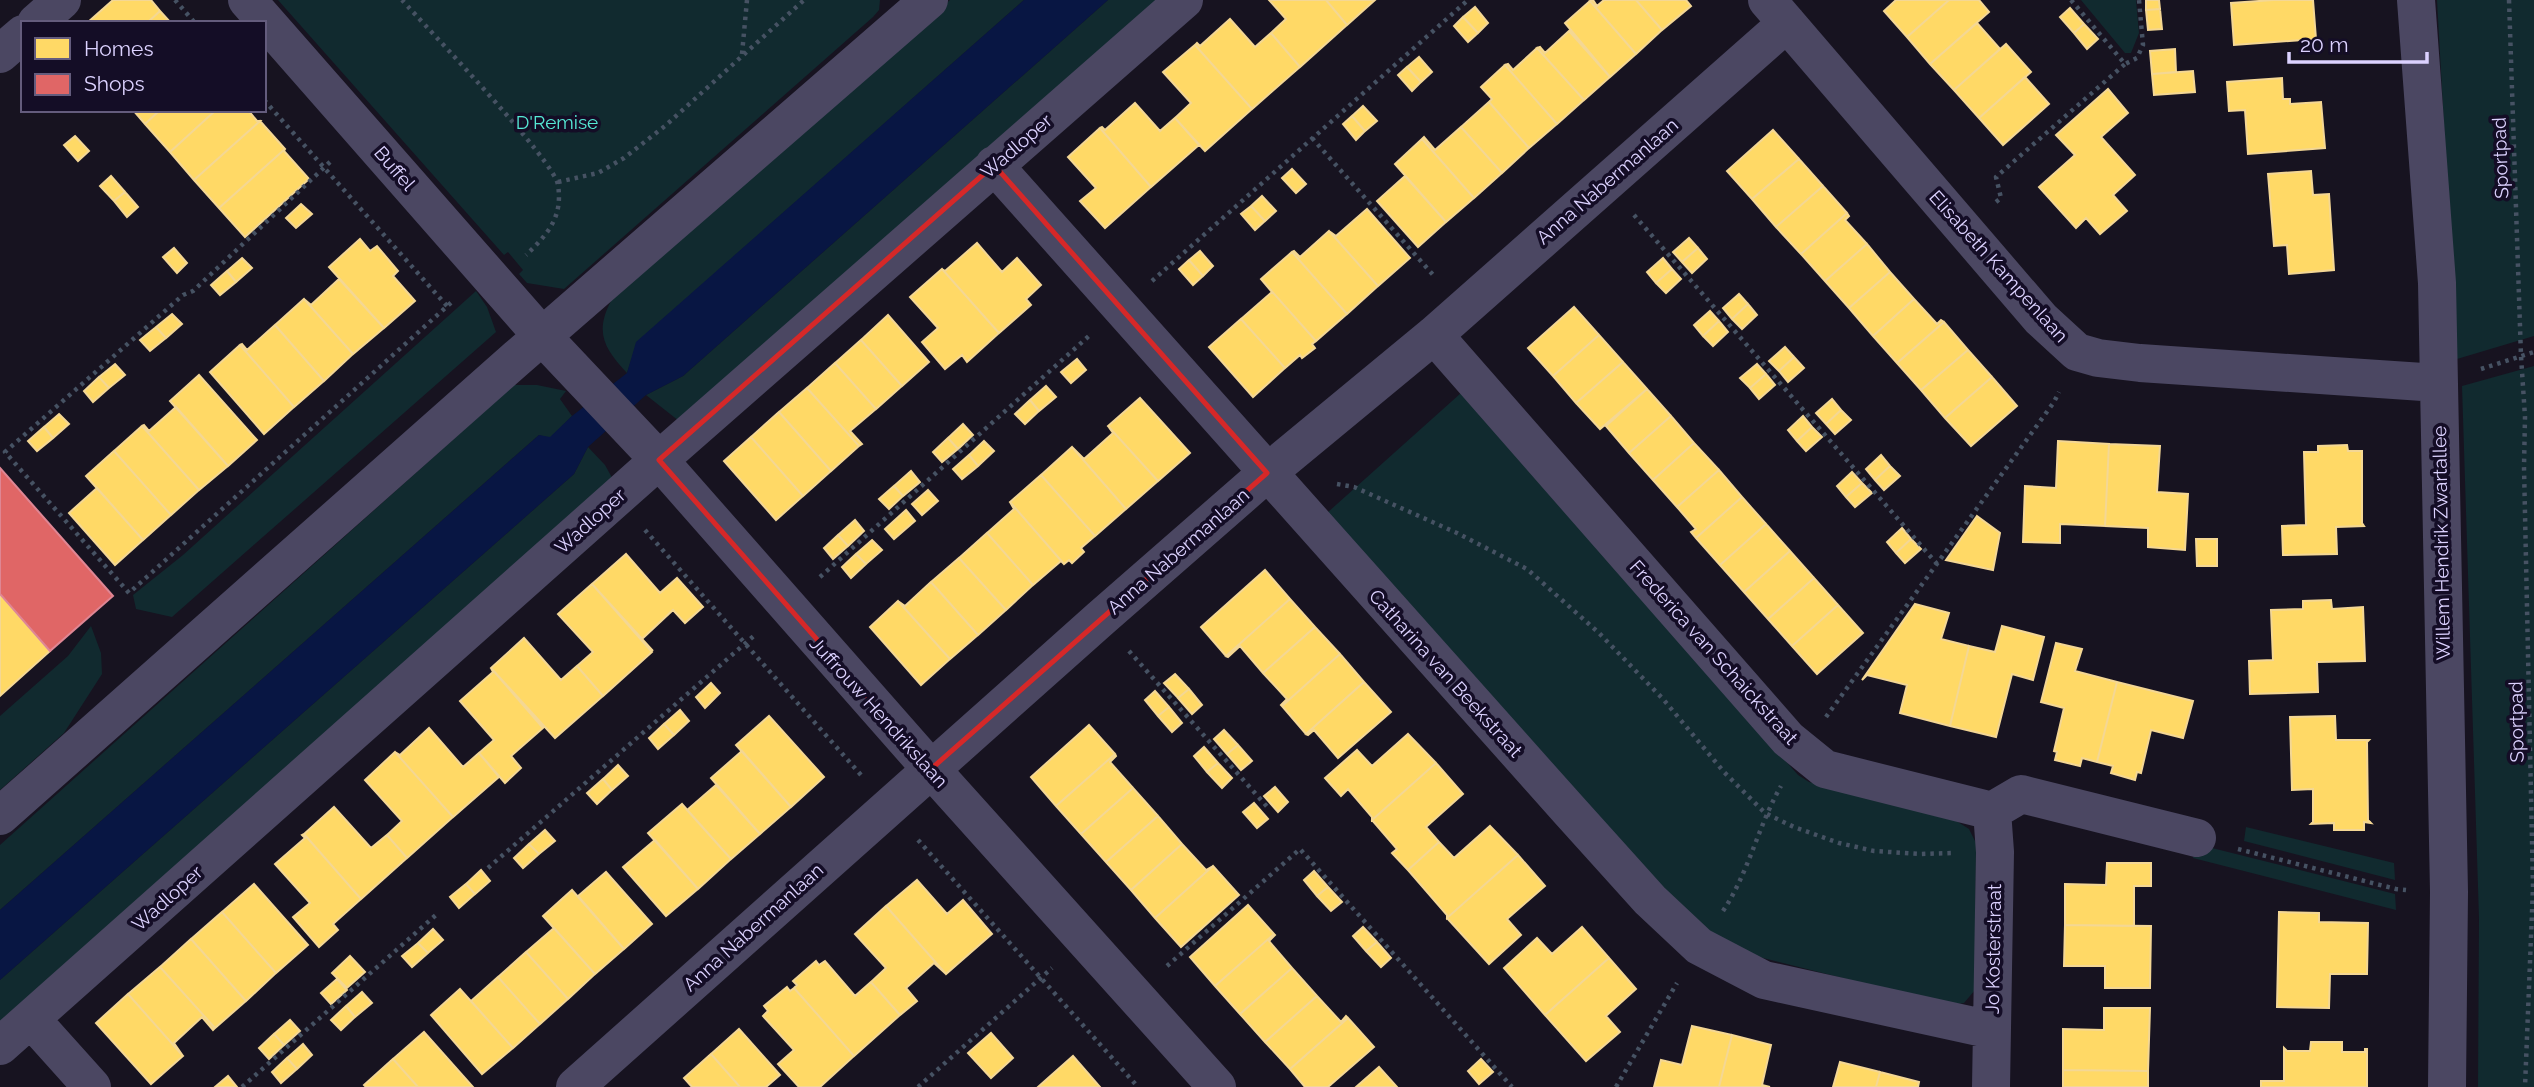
<svg xmlns="http://www.w3.org/2000/svg" width="2534" height="1087" font-family="Raleway,sans-serif">
<style>
.green{fill:#112a2f}
.water{fill:#081643}
.homes{fill:#ffd966;stroke:#f4d794;stroke-width:2}
.shops{fill:#e06666;stroke:#df8694;stroke-width:2}
.lines{fill:none;stroke-linecap:round;stroke-linejoin:round}
.path{stroke:#465263;stroke-width:4.5;stroke-dasharray:3.5 5;stroke-linecap:butt}
.minor{stroke:#4b4762;stroke-width:38}
.marked{fill:none;stroke:#d62828;stroke-width:5;stroke-linejoin:round}
.labels{text-anchor:middle;dominant-baseline:central;stroke-width:7;stroke-linejoin:round;paint-order:stroke}
.park-label{font-size:19px;fill:#55e8d4;stroke:#140d26}
.street-label{font-size:19px;fill:#dcd2ff;stroke:#140d26}
</style>
<rect width="100%" height="100%" fill="#171320"/>
<path class="green" d="M278,0h602l-1,10 -6,7 -309,272 -37,-6 -8,-9 4,-4 -15,-18 -4,3z
M950,0h74l-387,342 -10,31c-22,-24 -33,-40 -16,-72z
M1108,0h52l-481,421 -33,-26 37,-19z
M2081,0h55l3,33 -8,20h-6z
M2437,0h97v336l-77,23z
M476,291l11,16 9,25 -324,285 -36,-8 -3,-14 50,-40z
M2534,366v721h-56l1,-169 -17,-532z
M514,385h23l29,6 -6,8 12,17 -22,22 -11,-3 -539,475v-65z
M1461,393l337,382 11,7 141,35 19,12 7,14 -1,147 -11,13 -14,2 -235,-59 -388,-433z
M588,447l17,18 10,18 -615,546v-49l574,-506z
M91,626l10,27 1,21 -38,59 -64,57v-74l68,-60z
M2246,827l148,36 1,17 -151,-39z
M2196,844l199,50 1,16 -203,-52z"/>
<path class="water" d="M1024,0h84l-425,376 -37,19 -58,52 -14,27 -574,506v-70l539,-475 11,2 22,-21 55,-43 9,-31z"/>
<path class="homes" d="M113,0h38l9,11 -13,12h-60z
M1269,0h57l21,25 -47,42 -29,-34 15,-14z
M1326,0h49l-28,25z
M1593,0l4,6 7,-6h32l26,30 -26,24 -46,-53z
M1636,0h50l5,6 -29,24z
M1896,0h53l-42,37 -23,-26z
M1949,0h30l10,12 -59,52 -23,-27z
M2146,0h13l1,9 -14,1z
M2273,0h40l3,39 -82,6 -3,-42z
M1590,1l46,53 -26,23 -45,-54z
M1475,7l13,16 -10,10 -15,-16z
M2070,8l14,16 -10,9 -14,-16z
M2160,9l2,20 -14,1 -2,-20z
M160,11l11,12h-24z
M1463,17l15,16 -10,9 -14,-16z
M1230,19l25,28 16,-14 29,34 -48,42 -57,-64 2,-2 3,3z
M1977,23l23,26 -46,41 -24,-26z
M2084,24l14,15 -11,10 -13,-16z
M1569,31l41,46 -26,23 -47,-52 3,-1 5,6z
M2006,44l25,28 -52,46 -25,-28z
M1195,45l57,64 -47,42 -30,-33 16,-15 -28,-31z
M1537,48l47,52 -27,24 -52,-59 3,-1 5,6z
M2175,49l1,23 -24,2 -2,-23z
M1419,57l13,15 -11,10 -14,-15z
M1505,65l52,59 -28,24 -40,-46 3,-3 -11,-12z
M1407,67l14,15 -9,9 -14,-16z
M2193,71l2,21 -41,3 -2,-21z
M2025,77l24,27 -46,41 -24,-27z
M2282,78l1,21h7v5l31,-2 4,46 -77,6 -3,-44 -16,1 -2,-29z
M2108,89l20,24 -27,24 34,38 -22,20 14,16 -27,23 -14,-16 -10,10 -37,-41 36,-32 -19,-20z
M1489,102l40,46 -27,25 -41,-46z
M1135,103l25,28 15,-13 24,27 -48,42 -51,-59 2,-1 3,3z
M1363,106l14,15 -12,10 -13,-15z
M133,110h27l-15,14z
M160,110h56l-46,42 -25,-28z
M216,110h32l9,11h3l-66,59 -24,-28z
M1352,116l13,15 -9,9 -13,-16z
M260,121l25,28 -66,59 -25,-28z
M1461,127l41,46 -28,25 -52,-59 2,-2 11,13z
M1100,128l51,59 -46,41 -25,-27 16,-13 -28,-31z
M1773,130l26,29 -47,40 -25,-28z
M75,136l14,15 -11,10 -14,-16z
M1422,139l52,59 -28,24 -51,-58z
M285,149l-1,2 25,28 -64,58 -26,-29z
M1799,159l24,27 -47,41 -24,-28z
M1292,169l14,15 -10,9 -14,-15z
M2311,171l2,24 16,-1 5,76 -45,4 -2,-29 -13,1 -6,-72z
M111,176l14,16 -11,9 -14,-15z
M1405,176l41,46 -28,25 -41,-46z
M1823,186l24,27 -46,41 -25,-27z
M125,192l13,15 -11,10 -13,-16z
M1262,196l14,15 -11,10 -14,-15z
M301,204l11,10 -16,14 -10,-10z
M1251,206l14,15 -10,9 -14,-16z
M1367,209l43,49 -32,28 -49,-55 7,5z
M1847,213l2,3 -4,4 22,24 -42,37 -24,-27z
M1329,231l49,55 -31,28 -55,-62 2,-1 6,6z
M1689,238l9,10 -16,14 -9,-10z
M360,239l10,12 7,-5 21,25 -5,5 22,25 -31,27 -55,-61z
M977,243l25,29 15,-14 24,27 -15,14 5,6 -32,28 -57,-64 3,2z
M1867,244l23,28 -41,36 -24,-27z
M174,248l13,15 -10,10 -14,-16z
M1698,248l9,11 -15,14 -10,-11z
M1200,251l13,15 -10,10 -14,-16z
M1292,252l55,62 -31,27 -55,-62z
M242,258l10,10 -16,14 -9,-11z
M1663,258l9,11 -16,14 -9,-11z
M1189,260l14,16 -10,9 -14,-16z
M942,269l57,64 -32,29 -5,-7 -17,14 -23,-27 16,-14 -28,-31z
M1672,269l9,10 -15,14 -10,-10z
M227,271l9,11 -16,13 -9,-10z
M1890,272l24,27 -41,37 -24,-28z
M339,279l45,49 -31,26 -49,-55 7,6z
M1261,279l55,62 -4,3 3,4 -13,10 -2,-3 -15,13 -44,-49 31,-27z
M1739,294l9,10 -16,15 -9,-11z
M304,299l49,55 -29,27 -49,-56z
M1914,299l23,25 4,-4 3,2 -47,41 -24,-27z
M1748,304l9,11 -15,14 -10,-10z
M1574,307l25,28 -46,41 -25,-28z
M1710,311l9,10 -16,15 -9,-11z
M172,314l10,10 -16,14 -10,-11z
M888,315l41,47 -27,24 -41,-46z
M1241,319l44,49 -32,29 -44,-50z
M1719,321l9,11 -15,14 -10,-10z
M1944,322l24,28 -47,40 -24,-27z
M275,325l49,56 -30,26 -54,-62 2,-1 5,6z
M156,327l10,11 -16,13 -10,-11z
M1599,335l24,27 -47,41 -23,-27z
M861,340l41,46 -26,23 -41,-46z
M240,345l54,62 -30,27 -54,-62z
M1785,347l9,10 -15,14 -10,-10z
M1968,350l24,27 -47,41 -24,-28z
M1794,357l10,11 -16,14 -9,-11z
M1077,359l9,11 -15,13 -10,-11z
M1623,362l24,27 -47,40 -24,-26z
M835,363l41,46 -26,22 12,13 -3,2 -52,-58z
M115,364l10,11 -16,13 -10,-11z
M1757,364l9,10 -16,14 -10,-10z
M1766,374l9,11 -16,14 -9,-11z
M199,375l58,65 -29,26 -58,-65z
M99,377l10,11 -16,14 -9,-11z
M1992,377l25,29 -46,40 -26,-28z
M1046,386l10,11 -17,14 -9,-11z
M807,388l52,58 -28,25 -52,-59z
M1647,389l24,27 -42,37 -23,-27z
M1140,398l50,55 -32,28 -50,-55z
M1832,399l9,11 -15,14 -10,-11z
M1030,400l9,11 -14,13 -10,-10z
M176,407l52,59 -29,24 -57,-64 2,-1 5,6z
M1841,410l10,10 -16,14 -9,-10z
M779,412l52,59 -28,25 -52,-59z
M59,414l10,10 -16,14 -9,-11z
M1671,416l23,27 -41,37 -24,-27z
M1803,416l9,11 -15,14 -9,-11z
M963,424l10,11 -15,14 -10,-11z
M142,426l57,64 -28,25 -57,-64z
M1108,426l50,55 -32,28 -54,-62 12,12 29,-26z
M44,427l9,11 -16,13 -9,-10z
M1812,427l10,10 -16,14 -9,-10z
M751,437l52,59 -27,24 -52,-59z
M948,438l10,11 -16,13 -9,-10z
M984,441l10,10 -16,15 -9,-11z
M2058,441l51,3 -4,82 -45,-2v19l-37,-1 2,-56 31,2z
M1694,443l25,27 -42,37 -24,-27z
M2109,444l51,2 -3,46 31,2 -3,56 -37,-3v-19l-43,-2z
M2347,445l1,6h14v72l2,3 -28,1 1,27 -54,1 -1,-29 24,-1 -2,-73h14v-6z
M1072,447l54,62 -31,27 -54,-61z
M114,451l57,64 -28,25 -57,-64z
M969,455l9,11 -16,13 -9,-10z
M1881,455l9,11 -15,14 -9,-11z
M1890,466l10,10 -16,14 -9,-10z
M1719,470l23,27 -46,41 -5,-6 5,-3 -19,-22z
M911,471l9,11 -17,14 -9,-10z
M1852,472l10,11 -16,14 -9,-11z
M1041,475l54,61 -14,12 3,4 -12,11 -3,-3 -5,4 -54,-62z
M1862,483l10,10 -17,14 -9,-10z
M894,486l9,10 -14,13 -10,-10z
M97,488l46,52 -28,25 -46,-52z
M928,490l10,11 -16,14 -10,-11z
M1742,497l24,27 -46,41 -24,-27z
M1010,502l54,62 -3,-3 -28,24 -46,-52 27,-24z
M906,510l9,11 -21,18 -9,-10z
M1977,516l23,17 -7,37 -47,-10z
M855,520l9,11 -16,15 -10,-11z
M1766,524l24,27 -46,41 -24,-27z
M1902,528l9,11 -15,14 -9,-11z
M987,533l46,52 -27,25 -47,-52z
M838,535l10,11 -15,13 -9,-11z
M1911,539l10,10 -16,14 -9,-10z
M2196,539h21v27h-20z
M872,540l10,10 -16,14 -10,-10z
M1790,551l24,27 -46,41 -24,-27z
M626,554l34,39 17,-15 26,29 -18,16 -12,-13 -31,29 11,12 -61,-67z
M856,554l10,10 -15,14 -9,-11z
M959,558l47,52 -28,25 -47,-53z
M1265,570l25,29 -64,57 -25,-29z
M1814,578l24,27 -46,41 -24,-27z
M931,582l47,53 -28,24 -52,-58 7,5z
M592,584l60,68 -49,44 -26,-30 16,-14 -35,-38z
M0,594l50,57 -50,45z
M1290,599l25,28 -52,46 -23,-27 -12,11 -2,-1z
M2331,600l1,9 31,-2 2,54 -48,1 1,30 -68,2 -1,-33 24,-1 -2,-50 32,-1v-8z
M898,601l52,58 -29,26 -51,-58z
M1915,604l34,9 -8,26 28,7 -19,80 -50,-13 7,-28 -40,-10 -5,5z
M1838,605l25,28 -46,41 -25,-28z
M2002,626l42,11 -11,43 -21,-6 -16,63 -46,-11 19,-80 26,6z
M1315,627l25,27 -58,52 -1,-1 6,-6 -24,-26z
M524,638l37,42 16,-14 26,30 -48,42 -64,-70z
M2056,643l26,6 -7,22 42,11 -20,80 -15,-4 -2,8 -25,-6 2,-8 -3,-1 10,-43 -23,-6z
M1340,654l24,28 -58,52 -24,-28z
M491,668l52,60 -32,28 10,12 -16,15 -26,-30 15,-13 -34,-39 33,-29z
M1175,674l14,15 -11,9 -14,-15z
M1364,682l27,30 -53,46 -24,-28 -6,5 -2,-1z
M2117,682l76,19 -10,37 -32,-8 -10,43 -4,-1 -2,8 -24,-7 2,-7 -16,-4z
M711,683l9,10 -15,15 -9,-11z
M1189,689l13,16 -10,9 -14,-16z
M1155,691l14,16 -11,9 -13,-16z
M1169,707l13,16 -10,9 -14,-16z
M680,710l9,11 -15,14 -10,-11z
M769,716l55,61 -33,30 -55,-62z
M2335,716l1,24h33l-2,2 1,78 3,3 -7,-1v8h-30v-7l-23,1 2,-2v-33l-21,1 -2,-73z
M664,724l10,11 -16,14 -9,-11z
M1089,725l26,29 -59,52 -25,-29z
M429,728l34,39 16,-14 20,24 -46,40 -58,-65 5,3z
M1224,730l14,15 -11,9 -13,-15z
M1408,734l28,29 -64,57v-3l-24,-28 -7,7 -16,-18 32,-28 15,16z
M1238,745l14,16 -11,9 -14,-16z
M1204,747l14,16 -11,9 -13,-16z
M742,751l49,56 -31,27 -49,-56z
M395,752l58,65 -46,41 -20,-23 15,-14 -37,-41z
M1115,754l1,2 -6,6 23,26 -52,46 -25,-28z
M1218,763l14,15 -10,10 -15,-16z
M1436,763l27,31 -37,33 13,15 -31,28 -16,-17 5,-4 -25,-29z
M618,765l10,11 -16,14 -9,-11z
M603,779l9,11 -15,14 -10,-11z
M716,785l44,49 -29,25 -44,-49z
M1275,787l13,15 -10,10 -14,-16z
M1133,788l25,28 -52,46 -25,-28z
M1254,803l14,16 -11,9 -14,-16z
M682,804l49,55 -33,30 -50,-56z
M334,807l37,41 16,-13 20,23 -46,41 -57,-65z
M1158,816l24,28 -51,46 -25,-28z
M1490,826l28,29 -71,63v-3l-39,-45 31,-28 15,16z
M545,830l10,11 -16,13 -10,-10z
M304,834l57,65 -28,25 5,6 -19,17 -26,-30 17,-14 -35,-39 30,-26 -3,-3z
M655,840l43,49 -32,27 -43,-49z
M529,844l10,10 -16,14 -9,-10z
M1182,844l24,26 7,-4 -58,52 -24,-28z
M1518,855l27,31 -38,33 14,16 -32,29 -42,-46z
M2107,863h44v23h-17v40l-69,-1v-41l41,1z
M1213,866l26,29 -58,52 -26,-29z
M481,870l9,11 -15,13 -9,-10z
M1314,871l14,16 -11,9 -13,-16z
M606,872l46,52 -28,25 -46,-53z
M917,880l30,34 16,-14 29,34 -46,40 -60,-68z
M254,884l54,61 -32,28 -54,-61z
M466,884l9,10 -16,14 -9,-11z
M1328,887l14,15 -11,9 -14,-15z
M572,890l52,59 -29,25 -52,-58z
M1248,905l26,29 -59,52 -25,-29z
M886,906l60,68 -12,-11 -28,25 11,13 -17,14 -29,-33 15,-14 -31,-34z
M222,912l54,61 -30,28 -55,-62z
M2279,912l40,1v9l49,1 -1,51h-37l-1,34 -52,-1z
M2065,925l86,1 -1,62h-45v-22h-41z
M1363,927l14,15 -11,9 -13,-15z
M1582,927l27,31 -64,57 -41,-47 33,-30 15,16z
M554,928l41,46 -27,25 -42,-47z
M433,929l10,11 -15,13 -10,-10z
M1274,934l1,1 -6,6 23,27 -52,46 -25,-28z
M191,939l55,62 -31,27 -55,-61z
M1377,942l14,16 -10,9 -15,-16z
M418,943l10,10 -16,14 -10,-11z
M526,952l42,47 -28,25 -42,-47z
M350,956l15,16 -18,16 -15,-15z
M1609,958l27,31 -30,27 14,16 -34,29 -41,-46z
M816,961l3,4 6,-4 30,35 16,-14 29,33 -46,41 -60,-68 3,-3 -4,-4z
M160,967l55,61 -2,2 -11,-13 -28,26 9,13 -55,-62z
M1292,968l25,28 -52,46 -25,-28z
M498,977l42,47 -27,24 -42,-47z
M337,979l10,11 -16,14 -10,-11z
M787,987l3,4 4,-3 60,68 -34,31h-21l-21,-23 16,-14 -31,-34 5,-5 -4,-5z
M460,989l53,59 -31,26 -51,-59z
M362,992l10,11 -17,14 -9,-11z
M128,994l55,62 -32,28 -55,-61z
M1317,996l24,26 5,-6 2,2 -58,51 -25,-27z
M346,1006l9,11 -14,13 -10,-10z
M2104,1008h46l-2,63 -85,-1v-41l41,1z
M1348,1018l26,29 -46,40h-23l-15,-18z
M290,1020l10,11 -16,14 -10,-11z
M1692,1026l40,9 -13,52h-65l7,-27 21,5z
M739,1029l41,46 -14,12h-26l-29,-33z
M424,1032l49,55h-55l-25,-28z
M991,1033l22,25 -22,20 -23,-25z
M274,1034l10,11 -15,14 -10,-11z
M1732,1035l39,10 -9,40 8,2h-51z
M2311,1042h31v10h23v-3h2v38h-106v-6h23v-33l3,3h23z
M303,1044l9,11 -15,14 -10,-11z
M711,1054l29,33h-48l-8,-9z
M1073,1056l27,31h-62z
M287,1058l10,11 -16,14 -9,-11z
M393,1059l25,28h-52l-2,-2z
M1481,1059l12,13 -14,12 -11,-13z
M1840,1062l40,10 -4,15h-43z
M1379,1067l18,20h-41z
M2063,1070l85,1v16h-85z
M1880,1072l39,10 -1,5h-42z
M228,1076l9,11h-22z"/>
<path class="shops" d="M0,468l113,128 -63,55 -50,-57z"/>
<g class="lines">
<path class="path" d="M175,0l20,23
M402,0c24,27 153,161 156,185 5,32 -10,49 -32,70
M2071,0l54,64 12,-6 6,-13 -4,-45
M2509,0l12,356 4,61 -1,50 9,420 -8,200
M742,54l5,-54
M264,100l183,206
M1312,138l122,138
M330,162l-137,129 -10,4 -178,157 124,141 325,-293
M558,182l40,-9 26,-15 41,-32 139,-126
M1996,202l5,-4 -5,-21 129,-113
M1634,215l303,349
M1152,281l316,-281
M2481,369l53,-17
M1337,484l17,3 103,46 70,36 72,64 64,66 61,73 41,41 29,14 45,16 35,8 47,3 31,-1
M645,530l216,245
M820,577l270,-242
M1129,651l141,159
M1826,717l228,-315 5,-10
M918,840l220,247
M2238,849l158,40 10,1
M488,868l268,-234
M1723,911c26,-39 35,-85 58,-125
M1167,966l133,-117 212,238
M242,1087l195,-173
M918,1087l134,-119
M1616,1087l61,-104"/>
<path class="minor" d="M247,0l295,336 117,124 272,309 286,318
M1767,0l274,319 36,33 21,6 42,5 298,20
M2416,0l21,283 12,609 -2,195
M36,23l26,-23
M0,54l23,-20
M994,165l574,644 82,91 49,46 65,34 228,50
M1434,335l354,404 37,30 167,42 29,-17 176,44
M0,816l517,-458 412,-358
M31,1019l61,68
M0,1046l659,-586 525,-460
M575,1087l525,-468 167,-146 167,-138 353,-312
M1991,1087l4,-235 -3,-41"/>
</g>
<path class="marked" d="M994,165l273,308 -336,296 -272,-309z"/>
<g class="labels">
<g class="park-label">
<text x="557" y="122">D'Remise</text>
</g>
<g class="street-label">
<text transform="translate(1016 146) rotate(-41)">Wadloper</text>
<text transform="translate(2500 158) rotate(-92)">Sportpad</text>
<text transform="translate(395 168) rotate(49)">Buffel</text>
<text transform="translate(1607 181) rotate(-41)">Anna Nabermanlaan</text>
<text transform="translate(1999 266) rotate(48)">Elisabeth Kampenlaan</text>
<text transform="translate(590 521) rotate(-42)">Wadloper</text>
<text transform="translate(2441 543) rotate(-91)">Willem Hendrik Zwartallee</text>
<text transform="translate(1178 551) rotate(-41)">Anna Nabermanlaan</text>
<text transform="translate(1714 652) rotate(48)">Frederica van Schaickstraat</text>
<text transform="translate(1446 673) rotate(48)">Catharina van Beekstraat</text>
<text transform="translate(879 712) rotate(48)">Juffrouw Hendrikslaan</text>
<text transform="translate(2516 722) rotate(-91)">Sportpad</text>
<text transform="translate(167 898) rotate(-42)">Wadloper</text>
<text transform="translate(753 927) rotate(-42)">Anna Nabermanlaan</text>
<text transform="translate(1993 949) rotate(-89)">Jo Kosterstraat</text>
</g>
</g>
<rect x="21" y="21" width="245" height="91" fill="#140d26" stroke="#645c7d" stroke-width="2"/>
<rect x="35" y="38" width="35" height="21" fill="#ffd966" stroke="#645c7d" stroke-width="2"/>
<text x="84" y="56" font-size="21" fill="#dcd2ff">Homes</text>
<rect x="35" y="74" width="35" height="21" fill="#e06666" stroke="#645c7d" stroke-width="2"/>
<text x="84" y="91" font-size="21" fill="#dcd2ff">Shops</text>
<path d="M2289 52v10h138v-10" fill="none" stroke="#dcd2ff" stroke-width="3.5"/>
<text x="2300" y="52" font-size="21" fill="#dcd2ff" stroke="#140d26" stroke-width="5" paint-order="stroke">20 m</text>
</svg>
